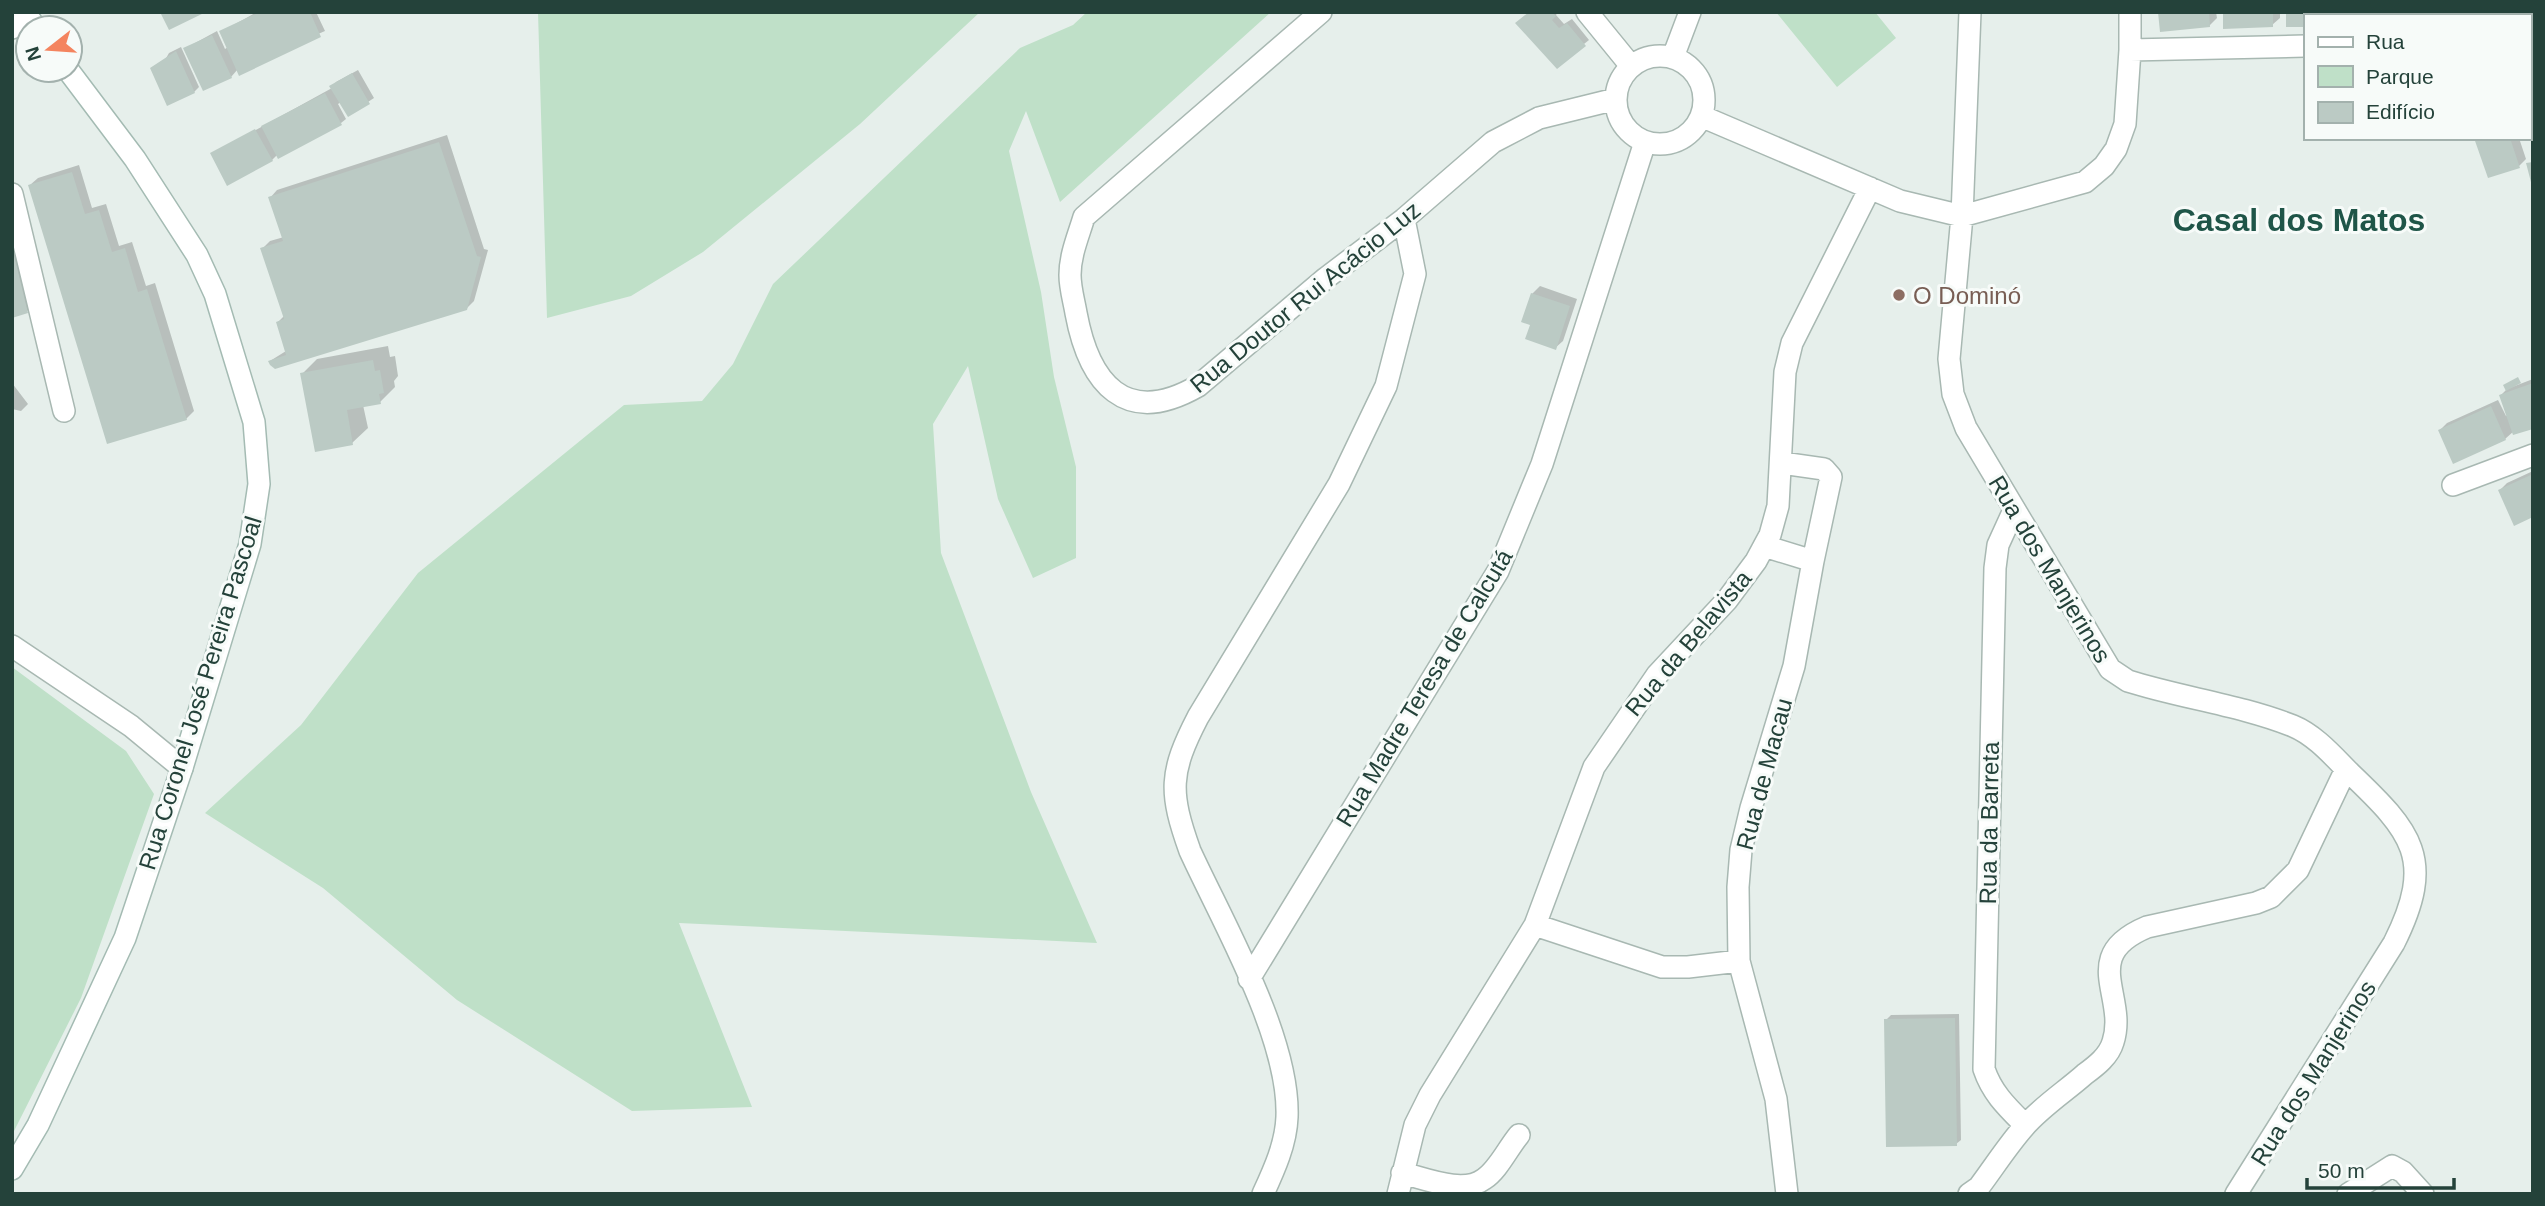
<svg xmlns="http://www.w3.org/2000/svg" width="2545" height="1206" font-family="Arial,sans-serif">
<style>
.green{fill:#bfe0c8}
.shadow{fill:#0003}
.building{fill:#bbcac4}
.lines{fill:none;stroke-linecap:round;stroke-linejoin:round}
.minor-casing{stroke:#a8b8b2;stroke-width:24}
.secondary-casing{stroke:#a4bbb3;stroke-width:24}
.minor{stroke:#fff;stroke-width:21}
.secondary{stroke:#fff;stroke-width:21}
.education-dot{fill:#8d6e63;stroke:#f7fbf9;stroke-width:2.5}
.labels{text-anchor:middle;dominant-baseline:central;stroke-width:6;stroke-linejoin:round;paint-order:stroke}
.education-label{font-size:24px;fill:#785e54;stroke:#f7fbf9;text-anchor:start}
.street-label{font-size:24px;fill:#24423a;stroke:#f7fbf9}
.district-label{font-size:32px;font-weight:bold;fill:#1f5548;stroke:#f7fbf9}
</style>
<rect width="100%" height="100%" fill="#e6efeb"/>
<path class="green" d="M538,12h442l-120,112 -157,128 -72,44 -84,22z
M1087,12h184l-211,190 -34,-91 -17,40 32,141 13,85 22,90v91l-43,20 -35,-79 -30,-133 -35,58 8,129 90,239 66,151 -418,-20 73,184 -120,4 -175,-111 -134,-112 -118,-75 96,-88 117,-152 206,-168 78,-4 31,-37 40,-80 247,-236 53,-23z
M1776,12h99l21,26 -59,49z
M12,667l114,84 28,43 -73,204 -69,137z"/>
<path class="shadow" d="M257,12h59l9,19 -87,38 -7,8 -45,-29 31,-17 8,18 3,-2 -7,-15z
M1530,12h28l-2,3 8,9 8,-5 17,21 -5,4z
M2159,12h57l1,6 -8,8z
M2225,12h55v6l-8,7z
M2288,12h53v4h-36v9h-17z
M181,47l18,40 -5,5 -42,-24 13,-8 4,-7z
M358,70l16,28 -26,17 -7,-13 -3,2 8,15 -5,4 -62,33 -1,-2 -6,6 -60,-6 120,-66 4,-6z
M447,135l37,114 4,1 -14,51 -8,8 -196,52 16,-10 -8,-29 6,-6 -22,-67 8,-8 14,-4 -14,-39 7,-8z
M2476,138h43l7,21 -7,7z
M79,165l13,43 14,-4 13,42 13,-4 14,44 9,-3 39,128 -8,8 -156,-234 8,-7z
M12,203l23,101 -8,7 -15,5z
M1540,286l37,13 -14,42 -8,7 -23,-25v-29z
M388,346l2,11 5,-1 3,20 -4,5 1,6 -15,15 -17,3 5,23 -16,15 -50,-69 15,-15z
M2533,379v48l-19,4 -9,8 -65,-9 7,-7 51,-23 8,16 2,-1 -7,-20 6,-6z
M12,383l16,21 -7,7 -9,-2z
M2533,471v44l-33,-25 7,-7z
M1959,1014l2,126 -5,4 -70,-124 5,-5z"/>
<path class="building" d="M160,12h46l-37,18z
M260,12h50l11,25 -82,39 -20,-45z
M1529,12h22l5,4 -4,4 7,8 8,-5 19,23 -29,23 -42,-46z
M2158,12h51l1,15 -50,5z
M2223,12h50v15l-50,2z
M2286,12h49v4h-30v11h-19z
M2350,12h52v4h-52z
M2533,31v39l-4,1v-38z
M212,35l20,43 -29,13 -20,-43z
M176,51l19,42 -28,13 -17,-38z
M352,73l18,31 -22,13 -19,-31z
M325,93l17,32 -64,34 -17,-33z
M255,129l18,32 -46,25 -17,-33z
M2474,138h36l10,30 -32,10z
M439,142l38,114 4,1 -14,53 -192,59 -5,-4 -2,-4 18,-6 -10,-33 8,-3 -24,-71 23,-7 -15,-44z
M2533,162v24h-1l-6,-23z
M72,172l13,42 14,-4 13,42 13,-4 13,44 9,-3 40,131 -80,24 -79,-259z
M12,247l16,66 -16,5z
M1531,293l39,13 -14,44 -31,-11 5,-14 -9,-3z
M373,360l2,11 5,-1 4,23 -5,1 2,10 -34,6 6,35 -38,7 -15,-79z
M2518,377l3,6 -15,8 -3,-6z
M2533,383v46l-20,6 -14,-40z
M2491,406l15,34 -53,24 -15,-34z
M2533,474v43l-19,9 -16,-36z
M1955,1018l2,128 -71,1 -2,-128z"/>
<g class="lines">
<defs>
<path id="minor" d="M1321,12l-237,205c-6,20 -14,38 -14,58 0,13 4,26 6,38 13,70 49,115 122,73l128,-108 78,-59 89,-77 46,-24 77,-19
M1587,12l44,54
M1970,12l-8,204 -13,143 4,35 13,34 144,241 18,12c54,17 112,24 165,45 22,9 40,30 57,47 62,59 86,86 44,170l-158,251
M2130,12v38
M2431,12l1,4
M2504,16l10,-4
M12,28l18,-8
M1616 100a44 44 0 1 1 88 0a44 44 0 1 1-88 0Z
M1673,57l17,-45
M1701,116l199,85 62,15 123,-34 19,-16 12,-17 9,-25 5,-74 175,-4
M12,194l52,217
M1782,463l42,6 7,8 -18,84
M2453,485l80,-30
M2014,510l-16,35 -3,23 -11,501c8,24 23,38 41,56
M1764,546l49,15 -19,105 -43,142 -10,42 -3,37 1,74 37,138 11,95
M12,646l119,80 51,42
M1535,925l127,42h26l51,-6
M1249,979l249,-408 44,-107 103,-322
M1402,1173c22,5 61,22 82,6 14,-9 24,-31 35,-44
M1263,1194c11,-24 23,-50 24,-77 3,-79 -64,-194 -97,-266 -21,-59 -21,-78 8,-134l141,-233 47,-98 29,-112 -11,-55
M1398,1194l17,-69 15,-30 105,-170 59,-158 63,-92 70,-75 29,-39 14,-26 8,-29 7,-134 7,-29 78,-155
M1969,1194l10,-7c15,-20 29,-42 45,-60 17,-20 42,-36 61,-53 11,-8 24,-18 28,-32 15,-46 -35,-86 34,-115l109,-24 15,-6 27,-27 48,-101
M2348,1194l44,-28 11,6 20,22"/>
<path id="secondary" d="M24,12l12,16
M12,1169l26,-44 87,-187 57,-170 68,-224 9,-60 -5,-62 -39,-128 -18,-39 -62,-96 -67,-89"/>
</defs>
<use href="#minor" class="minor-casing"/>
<use href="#secondary" class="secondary-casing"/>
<use href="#minor" class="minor"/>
<use href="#secondary" class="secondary"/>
</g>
<circle class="education-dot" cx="1899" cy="295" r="7"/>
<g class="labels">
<g class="education-label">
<text x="1913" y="295">O Dominó</text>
</g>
<g class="street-label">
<text transform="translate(1305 297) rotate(-39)">Rua Doutor Rui Acácio Luz</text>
<text transform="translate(2050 569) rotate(59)">Rua dos Manjerinos</text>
<text transform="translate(1688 643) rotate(-50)">Rua da Belavista</text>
<text transform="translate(1424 688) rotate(-59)">Rua Madre Teresa de Calcutá</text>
<text transform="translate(200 693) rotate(-73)">Rua Coronel José Pereira Pascoal</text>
<text transform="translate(1764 774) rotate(-75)">Rua de Macau</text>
<text transform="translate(1989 823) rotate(-89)">Rua da Barreta</text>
<text transform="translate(2313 1073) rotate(-58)">Rua dos Manjerinos</text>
</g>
<g class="district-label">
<text x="2299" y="220">Casal dos Matos</text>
</g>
</g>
<rect width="2545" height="1206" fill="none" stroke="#24423a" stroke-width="28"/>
<rect x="2304" y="14" width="228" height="126" fill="#f7fbf9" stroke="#a3b1ad" stroke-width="2"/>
<rect x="2318" y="37" width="35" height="10" fill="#ffffff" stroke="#a3b1ad" stroke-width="2"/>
<text x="2366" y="49" font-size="21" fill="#24423a">Rua</text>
<rect x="2318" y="66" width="35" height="21" fill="#bfe0c8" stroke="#a3b1ad" stroke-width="2"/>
<text x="2366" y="84" font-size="21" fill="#24423a">Parque</text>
<rect x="2318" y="102" width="35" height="21" fill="#bbcac4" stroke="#a3b1ad" stroke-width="2"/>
<text x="2366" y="119" font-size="21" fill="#24423a">Edifício</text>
<g transform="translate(49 49) rotate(253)"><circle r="33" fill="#f7fbf9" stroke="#a3b1ad" stroke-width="2"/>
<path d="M0-5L12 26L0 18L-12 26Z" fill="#f4845f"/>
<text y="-10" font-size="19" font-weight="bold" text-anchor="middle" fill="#24423a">N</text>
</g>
<path d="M2307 1178v10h147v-10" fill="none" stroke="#24423a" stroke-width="3.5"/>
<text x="2318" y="1178" font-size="21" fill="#24423a" stroke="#f7fbf9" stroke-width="5" paint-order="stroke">50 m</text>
</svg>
